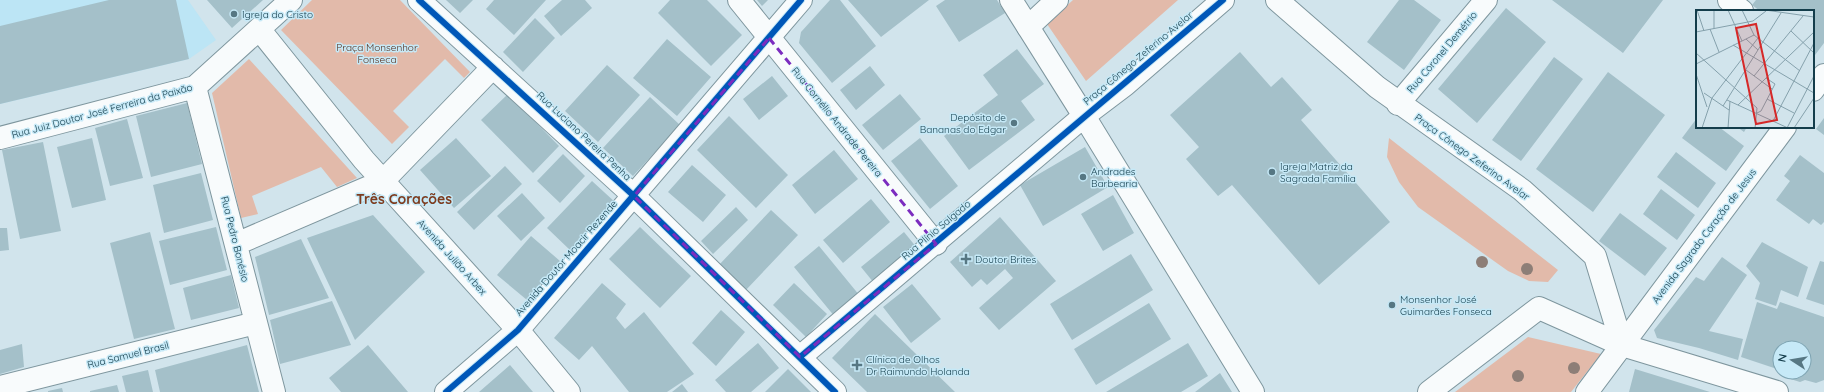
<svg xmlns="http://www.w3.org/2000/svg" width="1824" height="392" font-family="Quicksand,sans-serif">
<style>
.built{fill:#bce5f5}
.green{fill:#e2baaa}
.building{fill:#a4c0c9}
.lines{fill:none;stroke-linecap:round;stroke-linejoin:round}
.minor-casing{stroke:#7e969e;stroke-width:24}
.tertiary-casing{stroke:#7e969e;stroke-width:24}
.minor{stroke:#f8fbfc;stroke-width:22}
.tertiary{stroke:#f8fbfc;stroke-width:22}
.cycleway-casing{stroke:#c6e9f7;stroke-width:8}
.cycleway{stroke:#0057b8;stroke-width:6}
.tree{fill:#8d7e77}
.marked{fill:none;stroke:#7b2cbf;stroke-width:3;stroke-dasharray:8 5;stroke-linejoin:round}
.poi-dot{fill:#567783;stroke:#c6e9f7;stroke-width:1.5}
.labels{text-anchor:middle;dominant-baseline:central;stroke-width:3;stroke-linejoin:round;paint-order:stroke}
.poi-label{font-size:10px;fill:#143d4b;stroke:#c6e9f7;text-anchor:start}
.park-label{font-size:10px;fill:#562b18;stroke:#c6e9f7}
.street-label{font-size:10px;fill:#143d4b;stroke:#c6e9f7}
.district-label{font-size:14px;font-weight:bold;fill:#7e3c1f;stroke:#c6e9f7}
.inset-road{fill:none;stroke:#85a1ac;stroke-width:1}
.view{fill:#d62828;fill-opacity:0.15;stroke:#d62828;stroke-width:2}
.inset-edge{fill:none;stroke:#143d4b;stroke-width:2}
</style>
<rect width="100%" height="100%" fill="#d1e4ec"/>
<path class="built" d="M0,0h188l28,40 -27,19 -189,45z"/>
<path class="green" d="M312,0h88l70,72 -6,6 -19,-19 -52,52 16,16 -17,17 -111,-114z
M1073,0h105l-92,81 -39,-57z
M249,59l108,119 -20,9 -16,-20 -69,29 6,18 -17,4 -29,-125z
M1389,138l169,132 -10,12 -19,-1 -21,-10 -90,-64 -19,-25 -12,-25z
M1528,337l73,17 -30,38h-116z"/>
<path class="building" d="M109,0h67l13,59 -189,45v-78z
M207,0h56l-31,28z
M446,0h27l-13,13z
M494,0h52l-32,35 -28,-26z
M562,0h23l7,8 -31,28 -17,-20z
M670,0h37l35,35 -31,31 -53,-53z
M757,0h11l-6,6z
M830,0h10l36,46 -44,37 -33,-40 2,-11z
M848,0h81l-48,37z
M945,0h52l8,13 -46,29 -23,-36z
M1399,0h15l27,20 -37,50 -37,-28z
M1552,0h111l-40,53z
M1756,0h68v43l-9,12 -2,-1v-43h-53l-8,-6z
M1506,8l40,34 -69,81 -39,-34z
M535,18l20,20 -32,34 -20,-20z
M667,39l44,38 -34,39 -44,-38z
M1017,49l27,35 -23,17 14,19 -66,50 -25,-34 54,-41 -15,-20z
M1240,52l31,35 11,-10 30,33 -11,10 89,102 -71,63 -87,-100 -14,11 -32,-37 13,-12 -29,-32z
M1554,57l29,22 -62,82 -29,-21z
M607,65l33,30 -42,47 -33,-31z
M870,66l15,19 -29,25 -16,-20z
M1608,72l57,43 -72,97 -57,-43z
M772,76l16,20 -29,24 -16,-21z
M508,94l51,52 -26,27 -52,-53z
M900,94l21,25 -38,31 -21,-25z
M650,97l30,28 -47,51 -30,-28z
M187,103l15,61 -51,13 -15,-61z
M729,116l59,59 -32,33 -59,-58z
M1697,118v9h22l25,19 -18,25 -44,-33z
M1824,118v17l-8,-6z
M127,119l16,59 -33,8 -15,-58z
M1737,127h10l-3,5z
M92,138l14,62 -34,8 -15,-61z
M456,138l35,38 -37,32 -34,-38z
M920,138l38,48 -28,23 -39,-48z
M43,142l18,89 -41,8 -18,-89z
M1085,147l23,40 -65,39 -23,-41z
M834,150l24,29 -43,35 -23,-29z
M1676,152l40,31 -18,25 -41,-31z
M563,154l22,22 -25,27 -23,-22z
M1800,155l24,18v49l-3,3 -8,-6 -4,5 -33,-24 14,-19 -6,-5z
M692,165l34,30 -23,27 -35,-30z
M505,166l17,18 -48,46 -17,-18z
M201,173l12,47 -49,13 -11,-48z
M592,181l24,22 -45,48 -24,-23z
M1661,189l34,26 -18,25 -34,-26z
M522,193l23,25 -24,23 -24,-25z
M1113,195l21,38 -31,18 -22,-37z
M871,199l19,23 -47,41 -20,-23z
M736,207l12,13 -35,34 -12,-13z
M771,210l27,25 -53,56 -26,-26z
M1620,213l47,35 -22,28 -46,-35z
M373,215l52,57 -70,68 -48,-102z
M1000,217l56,64 -57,49 -20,-22 34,-30 -8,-9 -18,16 -6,-6 -9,8 -22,-25z
M216,227l11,43 -57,15 -11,-44z
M640,227l51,49 -31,32 -51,-49z
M0,228h7l2,22 -9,1z
M150,232l25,97 -41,10 -24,-96z
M904,232l13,16 -43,35 -13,-16z
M531,236l29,25 -33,39 -30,-25z
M301,239l28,59 -60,17 -14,-58z
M1762,242l46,25 -10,30 -17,-7 -5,16 -21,-7 5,-16 -14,-17z
M819,246l41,50 -25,21 -41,-50z
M1131,254l22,36 -81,50 -22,-36z
M1722,257l25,18 -38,56 34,8 -5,21 -39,-12 -42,-10 -3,-8 42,-53 8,4z
M1820,261l4,1v43l-18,-6z
M231,275l8,33 -48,12 -8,-32z
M602,283l24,21 -10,14 9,11 19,-17 50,62 -27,18h-38l-37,-46 -13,14 -25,-22z
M794,283l33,31 -21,23 -33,-32z
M912,284l29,35 -30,24 -28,-36z
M332,301l19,44 -71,19 -10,-44z
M1757,302l20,7 3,-7 44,15v63l-8,3 -11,-3 -5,2 -16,-5 2,-5h18v-24h-24v22l-39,-13z
M1149,303l22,36 -75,46 -22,-36z
M721,310l24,22 -29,34 -24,-23z
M875,314l80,78h-88l-35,-34z
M758,343l21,25 -28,24h-25l-11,-12z
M1188,343l20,33 -27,16h-75z
M22,344l2,23 -24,7v-24z
M247,345l12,47h-99l-5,-22z
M368,345l40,47h-67l-12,-14z
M510,365l23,27h-54z
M788,369l23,23h-46z
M1635,369l75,23h-81z
M148,370l5,22h-27l-4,-16z
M1220,373l12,19h-37z
M682,384l6,8h-16z
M117,385l2,7h-29v-1z
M62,388l1,4h-15v-1z"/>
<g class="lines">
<defs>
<path id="minor" d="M419,0l215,196 201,196
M739,0l197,244
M1729,0l13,11
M1028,27l29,-27
M259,29l105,131 154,170 51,62
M195,87l79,305
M1813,90l11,-15
M1398,104l88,-104
M0,138l195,-51 96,-87
M236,244l147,-63 110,-114
M800,357l284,-241 169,276
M0,387l256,-64
M446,392l72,-62 283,-330
M1587,392l198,-265"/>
<path id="tertiary" d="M1011,0l73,116 41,-31 98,-85
M1277,0l100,87 145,103 73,66 27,89
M1429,392l110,-84 83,37 155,47"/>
</defs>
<use href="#minor" class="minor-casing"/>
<use href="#tertiary" class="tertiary-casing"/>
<use href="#minor" class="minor"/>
<use href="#tertiary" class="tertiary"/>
<defs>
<path id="cycleway" d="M419,0l215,196 201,196
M800,357l423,-357
M446,392l72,-62 283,-330"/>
</defs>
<use href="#cycleway" class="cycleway-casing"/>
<use href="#cycleway" class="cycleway"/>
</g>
<g class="tree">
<circle cx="1482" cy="262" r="6"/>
<circle cx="1527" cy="269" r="6"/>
<circle cx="1574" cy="368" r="6"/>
<circle cx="1518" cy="376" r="6"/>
</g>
<path class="marked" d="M769,38l167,206 -136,113 -166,-161z"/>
<g class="poi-dot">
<circle cx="234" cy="14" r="4"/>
<circle cx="1014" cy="123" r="4"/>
<circle cx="1272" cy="172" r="4"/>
<circle cx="1083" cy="177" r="4"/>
<path d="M964 253h4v4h4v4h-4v4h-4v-4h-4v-4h4z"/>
<circle cx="1392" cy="305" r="4"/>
<path d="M855 359h4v4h4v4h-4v4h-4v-4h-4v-4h4z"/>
</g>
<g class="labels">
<g class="poi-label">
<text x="242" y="14">Igreja do Cristo</text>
<text x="1006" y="117" text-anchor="end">Depósito de<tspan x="1006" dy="12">Bananas do Edgar</tspan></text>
<text x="1280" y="166">Igreja Matriz da<tspan x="1280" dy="12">Sagrada Família</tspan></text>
<text x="1091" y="171">Andrades<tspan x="1091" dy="12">Barbearia</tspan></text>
<text x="975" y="259">Doutor Brites</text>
<text x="1400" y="299">Monsenhor José<tspan x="1400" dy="12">Guimarães Fonseca</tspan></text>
<text x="866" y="359">Clínica de Olhos<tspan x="866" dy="12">Dr Raimundo Holanda</tspan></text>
</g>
<g class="park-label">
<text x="377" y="47">Praça Monsenhor<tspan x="377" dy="12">Fonseca</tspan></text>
</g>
<g class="street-label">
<text transform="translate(1442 52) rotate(-50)">Rua Coronel Demétrio</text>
<text transform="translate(1138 58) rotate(-40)">Praça Cônego Zeferino Avelar</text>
<text transform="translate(102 111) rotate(-15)">Rua Juiz Doutor José Ferreira da Paixão</text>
<text transform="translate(837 122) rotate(51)">Rua Cornélio Andrade Pereira</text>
<text transform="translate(584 136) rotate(43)">Rua Luciano Pereira Penha</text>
<text transform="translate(1472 157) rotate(36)">Praça Cônego Zeferino Avelar</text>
<text transform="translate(936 230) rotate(-40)">Rua Plínio Salgado</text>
<text transform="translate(1704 236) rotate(-53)">Avenida Sagrado Coração de Jesus</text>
<text transform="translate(235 239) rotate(76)">Rua Pedro Bonésio</text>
<text transform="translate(452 257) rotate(48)">Avenida Julião Arbex</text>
<text transform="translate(566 258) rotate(-49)">Avenida Doutor Moacir Rezende</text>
<text transform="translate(128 355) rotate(-14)">Rua Samuel Brasil</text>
</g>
<g class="district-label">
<text x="404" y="199">Três Corações</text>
</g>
</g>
<g transform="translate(1696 10)">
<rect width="118" height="118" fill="#d1e4ec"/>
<path class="inset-road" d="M1,0l7,21M32,0l14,31M46,0l12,25 46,36M69,0l49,7M14,19l9,23M18,19v-19M95,21l23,22M0,22l57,-11 13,-10M50,29l12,11M37,35l81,48M0,43l61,55 -2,20M0,54l58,-29M50,60l26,19M0,64l11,33M58,66l49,-60M8,83l25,17M71,89l27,14M31,90l61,28M42,95l76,-73M27,96l58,-93M61,103l4,-2 14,-27 -9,-6M77,111l41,-78M6,118l10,-30 46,-60M32,118l2,-27M91,118l27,-52M98,118l20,-30"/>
<path class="view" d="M60,14l21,96 -21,4 -20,-96z"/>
<rect width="118" height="118" class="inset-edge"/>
</g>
<g transform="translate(1792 360) rotate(282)"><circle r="19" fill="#c6e9f7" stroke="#7fa4b2"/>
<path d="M0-3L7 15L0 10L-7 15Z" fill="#567783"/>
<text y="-6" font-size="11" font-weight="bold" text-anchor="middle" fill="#143d4b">N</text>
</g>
</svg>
